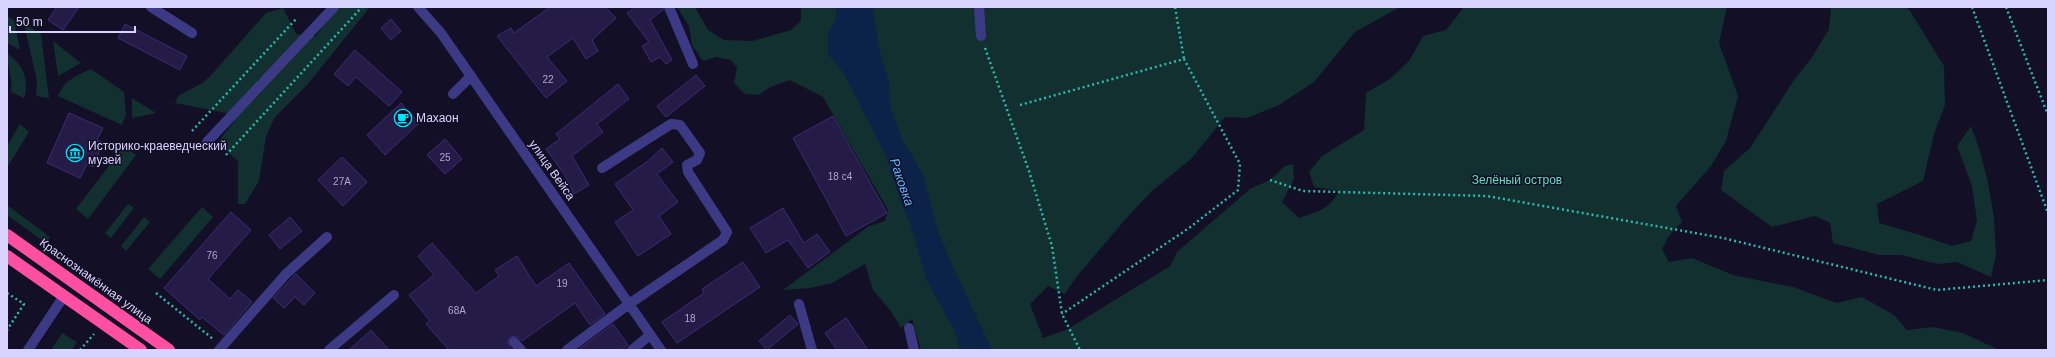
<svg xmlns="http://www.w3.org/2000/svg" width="2055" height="357" font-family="Helvetica,sans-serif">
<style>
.green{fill:#12302f}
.water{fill:#0c2248}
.building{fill:#241b47;stroke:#3b2d73}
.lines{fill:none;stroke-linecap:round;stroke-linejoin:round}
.path{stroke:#2fb8b0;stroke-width:2.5;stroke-dasharray:2 3;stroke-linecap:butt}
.minor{stroke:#3d3a85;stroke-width:10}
.highway{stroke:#ff4fa3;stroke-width:12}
.labels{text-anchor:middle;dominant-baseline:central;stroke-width:3;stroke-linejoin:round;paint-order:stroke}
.number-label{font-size:10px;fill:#aca6d1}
.poi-label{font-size:12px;fill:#d9d4ff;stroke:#130f26;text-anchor:start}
.street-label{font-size:12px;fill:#d9d4ff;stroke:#130f26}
.park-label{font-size:12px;fill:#5fe0c0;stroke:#130f26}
.water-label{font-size:13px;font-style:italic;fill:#62b6ff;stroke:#130f26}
</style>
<rect width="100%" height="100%" fill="#130f26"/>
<path class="green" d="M334,7h36l-63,78 -32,32 -9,19 -7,45 -14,23h-7v-43l-21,-18 18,-23 -9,-7 -51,-10 3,-7 26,-14 10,-10 52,-59 17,-5 13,26 20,2 8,-11z
M677,7h18l13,23 16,10 28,1 18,-5 21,-6 10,-9v-14h599l-45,25 -41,50 -35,23 -32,13 -22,-1 -33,41 -40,33 -21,22 -54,63 -12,18 -17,-8 -18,18 13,34 25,-9 102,-63 7,-14 73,-63 20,-9 15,-14 8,-2 1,15 -12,23 17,16c20,-7 30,-8 40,-27l-25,-4 -5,-15 13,-16 42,-26 2,-37 24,-14 19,-18 14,-25 23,-6 18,-23h263l-8,36 19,53 -12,45 -15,25 -35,40 6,16 -14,15 -6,12 7,13 23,-4 41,17 60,12 44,16 25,-6 32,18 13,15 26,-3 30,6 36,17h-1078l-9,-31 -11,9 -11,-18 -17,-20 -8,-26 -33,19 -22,5 -27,2 86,-64 16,-5 3,-11 -65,-113 -33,-17 -20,7 -11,8 -14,-1 -11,-11 3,-15 -6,-8 -15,-3 -13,4 -11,-16 -3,-19z
M1831,7h75l4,4 34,55 1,39 -11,29 -11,47 -46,23 2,19 41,12 32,11 19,-5 6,-21 -5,-34 -15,-40 14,-20 8,22 9,34 6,36 2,37 -5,22 -34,-15 -19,2 -37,-9h-22l-46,-12 -3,-20 -15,-7 -43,11 -51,-37 3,-19 26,-23 44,-68 19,-24 16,-27z
M7,16l7,4 6,30 -13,-7z
M24,24l17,10 8,64 -13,-2 1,-15z
M53,41l28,22 -23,13z
M7,53c16,12 23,26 17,45l-13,-6c2,-14 -4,-25 -4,-39z
M91,69l33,23 2,23 -4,10 -64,-29c6,-16 18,-20 33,-27z
M132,98l24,15 -24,5z
M20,124l9,8 -21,34 -1,-20z
M124,146l12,9 -48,64 -12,-10z
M128,204l6,4 -23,30 -6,-5z
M7,205l43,32 -4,6 -39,-28z
M202,207l11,10 -53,62 -12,-10z
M144,217l6,5 -24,29 -5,-5z
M62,333l15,9 -5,8h-21z"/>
<path class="water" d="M836,7h37l7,46 9,28 1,24 12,34 21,35 14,54 11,28 44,94h-32l-6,-20 -28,-51 -16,-56 -11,-25 -13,-42 -43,-84 -15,-18v-20l8,-16z"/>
<path class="building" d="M57,7h22l-16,23 -15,-10z
M550,7h55l11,11 -24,22 6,11 -12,8 -13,-21 -26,19 20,24 -21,17 -49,-62 14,-8 3,5z
M635,7h28v3l-13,10 22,40 -6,4 -6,-7 -9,5 -9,-16 7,-4 -22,-29z
M391,19l10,12 -10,9 -10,-12z
M125,24l62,32 -7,14 -62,-32z
M355,50l47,42 -13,14 -33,-29 -8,9 -14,-12z
M696,75l9,11 -39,31 -9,-11z
M618,84l11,15 -32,25 6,8 -31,24 17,29 -15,9 -10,-20 -18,-25 14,-10 -4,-5z
M401,103l18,20 -34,32 -18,-20z
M69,113l34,15 -6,12 6,3 -10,24 -6,-3 -7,14 -33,-15z
M833,116l54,97 -41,23 -53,-98z
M445,139l17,20 -17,15 -18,-19z
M662,148l11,14 -16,12 21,28 -19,14 12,18 -33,22 -23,-34 18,-12 -18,-26 33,-23z
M342,157l25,25 -24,24 -25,-26z
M783,208l21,35 13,-9 13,18 -22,16 -20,-28 -22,13 -16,-25z
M231,212l20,18 -43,49 22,20 8,-9 14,12 -28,33 -22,-18 -2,3 -36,-32z
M290,217l12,14 -22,18 -11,-14z
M432,243l44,50 23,-17 -4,-6 22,-14 19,30 33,-23 36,51 -15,11 -15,-22 -53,38 -6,-5 -6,1 -2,6 3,6 -1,1h-61l-23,-26 4,-3 -21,-26 25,-20 -16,-19z
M743,262l17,25 -83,56 -15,-21 42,-29 -2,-4z
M296,274l19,19 -11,12 -9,-8 -11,11 -11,-10z
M790,315l8,9 -31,26 -8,-9z
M846,318l22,32h-31l-12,-17z
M613,324l15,21 -7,5h-43z
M371,330l18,20h-40z"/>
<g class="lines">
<path class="path" d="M1175,7l9,52
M1972,7l76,206
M2006,7l42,108
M985,48l44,123 23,75 10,68 18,36
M1020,105l164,-46 56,105 -2,26 -49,38 -127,86
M192,131l104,-112
M226,155l136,-148
M1270,180l33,11 184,5 236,42 214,52 111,-10
M7,293l17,11 -17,26
M156,293l57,46
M80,350l14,-16"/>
<path class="minor" d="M151,7l41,26
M418,7l23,26 220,317
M669,7l24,57
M979,7l2,29
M453,94l18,-18
M207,142l127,-135
M799,304l13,46
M909,328l5,22
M514,342l7,8
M28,350l36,-54
M219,350l67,-76 41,-37
M329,350l65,-55
M567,350l62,-46 94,-64 4,-8 -39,-60 -1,-7 10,-5 3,-7 -20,-28 -9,-1 -69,44
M632,350l18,-15"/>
<path class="highway" d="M7,235l162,115
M7,256l134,94"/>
</g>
<defs>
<symbol id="cafe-ring" viewBox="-11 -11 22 22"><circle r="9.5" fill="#130f26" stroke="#00e5ff" stroke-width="1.5"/><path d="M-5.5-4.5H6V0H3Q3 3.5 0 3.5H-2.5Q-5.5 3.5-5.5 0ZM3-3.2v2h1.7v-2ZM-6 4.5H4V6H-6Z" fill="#00e5ff"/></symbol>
<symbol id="museum-ring" viewBox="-11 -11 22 22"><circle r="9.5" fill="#130f26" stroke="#00e5ff" stroke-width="1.5"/><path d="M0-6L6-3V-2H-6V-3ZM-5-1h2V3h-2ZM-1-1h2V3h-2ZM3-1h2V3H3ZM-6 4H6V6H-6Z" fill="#00e5ff"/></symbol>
</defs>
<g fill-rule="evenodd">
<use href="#cafe-ring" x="393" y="108" width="20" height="20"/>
<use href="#museum-ring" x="65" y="143" width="20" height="20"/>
</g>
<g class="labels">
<g class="number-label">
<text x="548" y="79">22</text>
<text x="445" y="157">25</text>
<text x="840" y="176">18 с4</text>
<text x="342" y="181">27А</text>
<text x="212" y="255">76</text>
<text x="562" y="283">19</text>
<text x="457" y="310">68А</text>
<text x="690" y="318">18</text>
</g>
<g class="poi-label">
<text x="416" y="118">Махаон</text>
<text x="88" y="146">Историко-краеведческий<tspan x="88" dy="14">музей</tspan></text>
</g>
<g class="street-label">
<text transform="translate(552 170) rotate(55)">улица Вейса</text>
<text transform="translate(96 281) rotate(36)">Краснознамённая улица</text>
</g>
<g class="park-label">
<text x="1517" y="180">Зелёный остров</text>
</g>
<g class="water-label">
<text transform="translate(902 182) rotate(71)">Раковка</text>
</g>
</g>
<rect width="2055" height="357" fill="none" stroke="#d9d4ff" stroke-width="16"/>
<path d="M10 26v6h125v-6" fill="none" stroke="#d9d4ff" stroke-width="2"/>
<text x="16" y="26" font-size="12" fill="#d9d4ff" stroke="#130f26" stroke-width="3" paint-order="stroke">50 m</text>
</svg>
